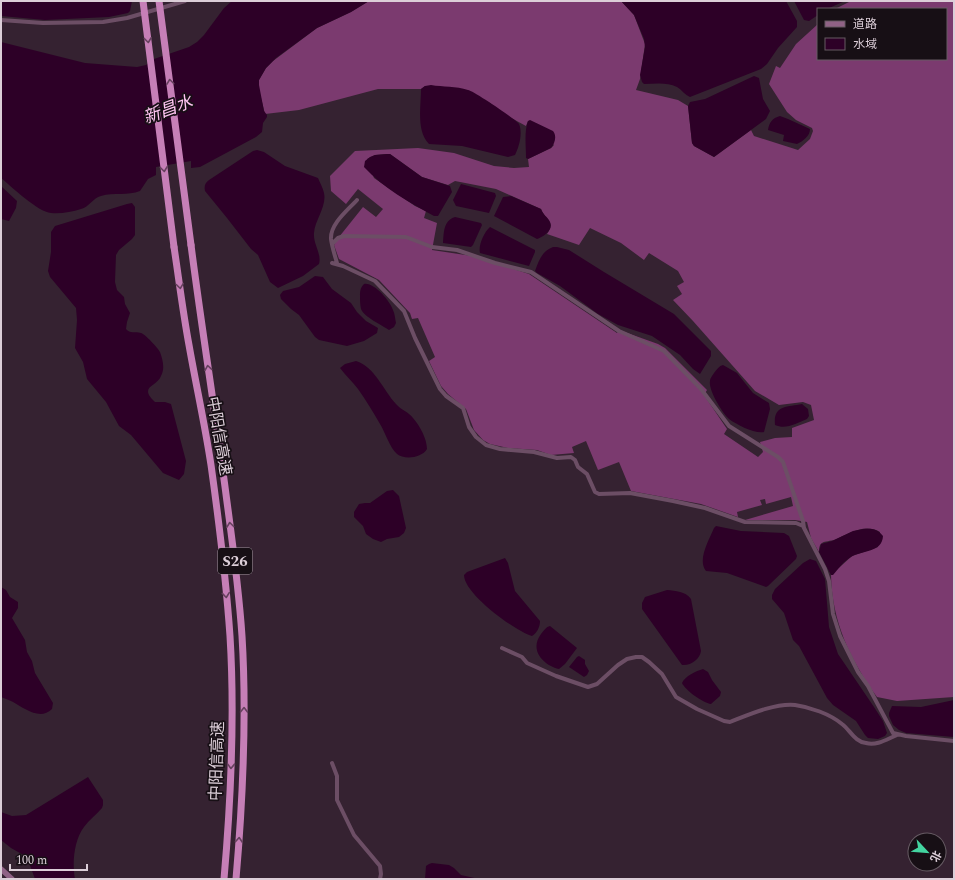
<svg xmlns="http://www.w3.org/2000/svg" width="955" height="880" font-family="Spectral,'Noto Sans SC',serif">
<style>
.forest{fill:#7b3a6f;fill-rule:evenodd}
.water{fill:#2d0027}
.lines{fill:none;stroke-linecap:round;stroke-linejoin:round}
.street{stroke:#6c4e65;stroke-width:4}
.secondary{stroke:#906286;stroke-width:5.5}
.highway{stroke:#c67fb7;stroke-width:7}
.highway-bridge{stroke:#c67fb7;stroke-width:7}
.oneway{stroke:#66415e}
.labels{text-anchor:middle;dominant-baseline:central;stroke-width:3.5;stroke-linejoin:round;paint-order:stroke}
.shield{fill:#170f15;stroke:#a1959e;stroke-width:1}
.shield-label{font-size:15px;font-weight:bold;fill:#dcced8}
.street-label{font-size:16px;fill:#dcced8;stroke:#170f15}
.water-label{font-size:17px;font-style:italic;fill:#ffc5f2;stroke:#170f15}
</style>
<rect width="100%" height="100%" fill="#352231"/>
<path class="forest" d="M369,1h252l13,14 11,29 -5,35 -4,11 42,10 10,6 4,37 2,3 20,11 37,-27 3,6 44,14 12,-11 3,-8 -1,-3 -16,-8 -9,-8 -18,-28 7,-18 4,2 16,-24 22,-20v35h128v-50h-111l16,-8h103v696l-57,4 -20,-4c-27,-38 -45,-75 -46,-122l21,-19 26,-9 2,-15c-16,-9 -31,2 -46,8 -3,1 -9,1 -12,3 -3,2 -3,6 -3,9l-8,-14 -4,-16 -12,-2h-50l48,-14 -2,-9 -25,7 -1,-5 -5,1 2,5 -25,7 1,5 -37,-13 -70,-13 -12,-29 -21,8 -12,-29 -14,6 2,6 -23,2 -14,-5 -29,-2 -18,-4 -7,-4 -9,-10 -8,-21 -18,-15 -7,-8 -12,-25 6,-4 -17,-39 -6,1 -2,-6 -31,-33 -40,-21 -5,-14 5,-8 24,-30 13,10 7,-8 -25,-20 -12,15 -15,-13 -1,-15 25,-25 63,-3 36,5 40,13 20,2 15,-1 -1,-8 23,-11 3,-3 -26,-24 -2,5 -22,-12 -14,-11 -65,-17 -4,3h-43l-79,21 -34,4 -6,-24v-10l7,-12 7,-7 44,-33 34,-16zM387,154h3l32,23 26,8 7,-4 41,8 45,20c4,11 15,12 6,25l32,11 11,-17 31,15 23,17 5,-7 29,18 6,11 -7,4 5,8 -9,6 20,21 62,70 24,14 24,-3 8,3 3,15 -22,8v9l-17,1 -15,4 3,10 -5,5 -34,-23 3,-5 -23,-34 3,-5 -42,-42 -7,-4 -39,-14 -2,3 -88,-59 -57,-18 -40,-6 5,-27 -13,-5 2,-7 -11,-5 -41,-28 -7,-19 8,-4z"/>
<path class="water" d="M1,1h131l-2,10 -2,2 -19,4 -64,3 -44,-4z
M232,1h137l-18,11 -34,16 -41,30 -10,10 -7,12v5l5,26 3,4v2l-4,6 -1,9 -6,5 -56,30 -9,1v-7l-35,6v8l-8,4 -8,12c-12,5 -26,1 -39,5 -8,2 -12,11 -20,13 -9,3 -21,5 -30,4 -13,-1 -39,-26 -50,-35v-136l84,21 52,4 9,-2 8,-6 35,-12 8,-5 7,-7 20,-27z
M621,1h165l11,20v6l-19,21 -11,16 -6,5 -71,28c-5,-2 -8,-7 -13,-10 -10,-5 -22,-3 -33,-3l-2,-2 -2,-7 5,-28 -1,-8 -10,-24z
M794,1h51l-18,8h-9v6l-9,6 -5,-1z
M754,76l5,2 4,21 7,12 -4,8 -52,38 -20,-11 -2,-3 -4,-37 2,-4 15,-3z
M431,85c12,2 25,1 37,5 6,1 50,31 51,34 4,9 0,23 -4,31l-7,2 -46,-11 -33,-2c-13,-13 -8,-38 -8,-55l4,-3z
M780,116l8,3 22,10c0,7 -7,12 -13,15l-14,-3 1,-6 -16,-5c1,-7 4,-12 12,-14z
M530,120l23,11c4,5 2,12 -2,17l-23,11 -2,-1c0,-11 -2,-27 2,-37z
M257,150l7,2 21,14 33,12c2,5 5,10 6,15 3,13 -9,27 -10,40 -1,11 8,21 5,31l-16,12 -25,12 -8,-6 -12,-27 -7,-6 -24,-31 -22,-27c-1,-5 0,-8 4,-11l44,-29z
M387,154h3l32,23 28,9 2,6 -14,24h-4c-24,-13 -51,-28 -70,-49l1,-6 5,-4 5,-2z
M461,184l34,9 1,3 -7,17 -33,-7 -3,-6z
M1,186l16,15 -1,7 -7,13 -8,-2z
M511,196l30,13c2,6 7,8 9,13 4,8 -7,15 -13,17l-43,-23 9,-19z
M132,203l3,4v28l-3,4 -13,11 -3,5 -1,27 2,8 7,7 1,7 5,9 -3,9 -1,7c4,5 9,2 15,4 4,1 17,15 19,19 3,8 5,17 1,24 -4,11 -23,10 -6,26h10l6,2 15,57 -2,13 -5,6 -16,-7 -32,-38 -12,-9 -13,-24 -19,-23 -4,-17 -8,-14 2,-28 -1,-12 -26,-31 -2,-6 3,-19v-20l4,-6 72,-22z
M455,217l26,6 1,2 -9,20 -2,2 -28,-4c1,-10 0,-22 12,-26z
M490,227l45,23v2l-6,14 -49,-13c-2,-7 4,-21 10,-26z
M553,247h4l12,3 35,22 70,42 37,37v5l-11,18 -7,-5 -13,-14 -28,-19 -34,-11 -20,-11 -38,-28 -23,-13 -2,-2c4,-11 7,-20 18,-24z
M315,276l8,1 9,12 19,14 6,9 9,9 12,7 -1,5 -13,8 -17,5 -28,-6 -4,-3 -16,-22 -8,-6 -10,-10 -1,-4 3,-4 16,-4z
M364,284c10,-2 26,17 29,26 2,4 2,9 3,13l-2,4 -5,3c-7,-5 -25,-13 -28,-21 -1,-4 -1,-9 -1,-13 0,-4 0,-8 4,-12z
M356,361c19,6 27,29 40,43 5,6 13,8 17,14 7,8 14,21 14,31 -5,9 -23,11 -30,5 -7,-6 -12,-22 -17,-30 -7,-12 -14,-24 -22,-35 -5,-7 -12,-13 -18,-21l5,-4z
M723,365l14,8 16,20 16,10 1,6 -6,23c-9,2 -27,-7 -35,-13 -6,-5 -21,-29 -19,-38 0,-3 3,-6 4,-8 3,-4 5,-7 9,-8z
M802,404l6,5 1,7 -2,3c-10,4 -21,11 -32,6 -2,-20 12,-18 27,-21z
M393,490l6,6 7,32 -2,5 -5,4 -12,2 -6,3 -8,-3 -7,-5 -3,-8 -9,-9v-5l5,-8 6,-1h5l17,-12z
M716,526l25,5 43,2 5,3 8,20 -1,3 -28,27 -2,1 -39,-14 -21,-2c-9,-11 3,-31 8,-43z
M863,529c8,-1 15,0 20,7 -1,17 -21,14 -32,21 -7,4 -13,12 -18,18h-2l-12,-23 2,-8 11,-3 21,-10z
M505,558l3,5 7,28 25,30c0,6 -3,12 -8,15 -17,-5 -68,-42 -68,-61l3,-3z
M810,559l6,2 9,18 4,48 9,27 36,53 9,14 4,12 -2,3 -7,3 -10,-1 -3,-3 -9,-14 -23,-16 -6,-7 -28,-52 -6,-6 -9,-27 -12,-14v-4l3,-6 28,-26z
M1,587l5,3 4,7 8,5v6l-6,10 13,22 2,12 5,9 3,12 18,30 -1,6c-12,12 -28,-1 -39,-7 -3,-2 -8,-3 -12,-5z
M667,590c9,1 18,1 24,9l10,52c-1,8 -10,15 -19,14l-40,-56v-6l3,-6z
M550,626l27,22 -12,16 -6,5c-16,-4 -30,-19 -18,-35 3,-4 5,-7 9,-8z
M579,656l6,4v4l4,7 -2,4 -3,2 -15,-10 8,-10z
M703,669l5,3 4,8 9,12 -1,4 -9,8c-8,-1 -26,-14 -29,-21 3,-7 14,-12 21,-14z
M954,700v37l-48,-4 -7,-3 -6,-5 -4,-9v-3l3,-7 29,1z
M88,777l15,23v5l-1,3c-6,7 -13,12 -18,19 -10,13 -12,36 -9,52h-40l-8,-22 -16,-9 -10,-8v-28l11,4 14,-1z
M432,863l17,2 5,3 7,7 18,4h-54l1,-13 3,-2z"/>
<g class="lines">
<path class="street" d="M1,20l42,3 60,-1 24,-4 58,-17
M332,244l6,-6 6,-2 62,1 26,10 25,3 38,13 36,9 88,59 45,20 37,38 28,37 49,31 5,5 20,59 1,7
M332,263l11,3 32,15 29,30 11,27 25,51 6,7 17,12 6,19 7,10 10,8 14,4 34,3 23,6 14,-1 4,3 3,7 9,7 8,18 4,2 31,-1 43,8 32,7 40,14 51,1 7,3 22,43 4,12 4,33 7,22 18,36 10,14 25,47 13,3 48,5
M337,263c-2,-7 -5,-16 -6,-24 -1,-15 17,-29 26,-39
M502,648l20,9 5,6 29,13 32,11 9,-3 21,-19 9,-6 9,-2h6l7,5 13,12 14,23 21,12 27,12 6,1c18,-7 45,-19 65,-17 15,2 35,9 47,19 8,6 13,18 24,19 11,3 21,-4 31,-8
M332,763l5,13v24l17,35 26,31 1,8 -1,5"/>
<path class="secondary" d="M1,869l11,10"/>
<path class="highway" d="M191,245c11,86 25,171 36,257 6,44 12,89 15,134 5,81 1,162 -6,243
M174,247c5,33 9,66 15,98 7,40 16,80 22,120 8,57 15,114 19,171 5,81 1,163 -6,243"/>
<path class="highway-bridge" d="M143,1l31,246
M159,1l32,244"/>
</g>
<defs><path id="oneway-chevron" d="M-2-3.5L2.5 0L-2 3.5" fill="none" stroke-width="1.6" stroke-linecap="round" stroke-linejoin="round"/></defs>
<g class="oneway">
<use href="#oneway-chevron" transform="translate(148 40) rotate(83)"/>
<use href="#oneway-chevron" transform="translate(170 82) rotate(-97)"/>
<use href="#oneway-chevron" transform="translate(164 169) rotate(83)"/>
<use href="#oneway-chevron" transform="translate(180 286) rotate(82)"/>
<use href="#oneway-chevron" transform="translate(208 368) rotate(-99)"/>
<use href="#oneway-chevron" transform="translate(230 525) rotate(-97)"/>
<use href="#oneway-chevron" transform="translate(226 595) rotate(84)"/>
<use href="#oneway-chevron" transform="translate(244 710) rotate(-89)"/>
<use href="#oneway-chevron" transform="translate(231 766) rotate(92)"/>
<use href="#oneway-chevron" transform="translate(239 840) rotate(-86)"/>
</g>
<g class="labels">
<rect class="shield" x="218" y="548" width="34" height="26" rx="3"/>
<g class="shield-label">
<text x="235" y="561">S26</text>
</g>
<g class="street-label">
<text transform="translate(219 436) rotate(80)">中阳信高速</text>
<text transform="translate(217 761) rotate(-88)">中阳信高速</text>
</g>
<g class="water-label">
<text transform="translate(168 110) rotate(-20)">新昌水</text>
</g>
</g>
<rect width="955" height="880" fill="none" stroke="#dcced8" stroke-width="4"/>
<rect x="817" y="8" width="130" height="52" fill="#170f15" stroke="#665b63"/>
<rect x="825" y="21" width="20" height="6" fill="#906286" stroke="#665b63"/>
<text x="853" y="28" font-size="12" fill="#dcced8">道路</text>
<rect x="825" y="38" width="20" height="12" fill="#2d0027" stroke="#665b63"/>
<text x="853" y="48" font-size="12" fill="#dcced8">水域</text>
<g transform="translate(927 852) rotate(116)"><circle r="19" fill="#170f15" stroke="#665b63"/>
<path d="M0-3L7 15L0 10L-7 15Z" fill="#43d4a0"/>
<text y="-6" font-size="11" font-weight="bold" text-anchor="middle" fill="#dcced8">北</text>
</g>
<path d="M10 864v6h77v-6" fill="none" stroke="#dcced8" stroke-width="2"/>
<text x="16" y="864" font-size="12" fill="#dcced8" stroke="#170f15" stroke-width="3" paint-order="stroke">100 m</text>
</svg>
